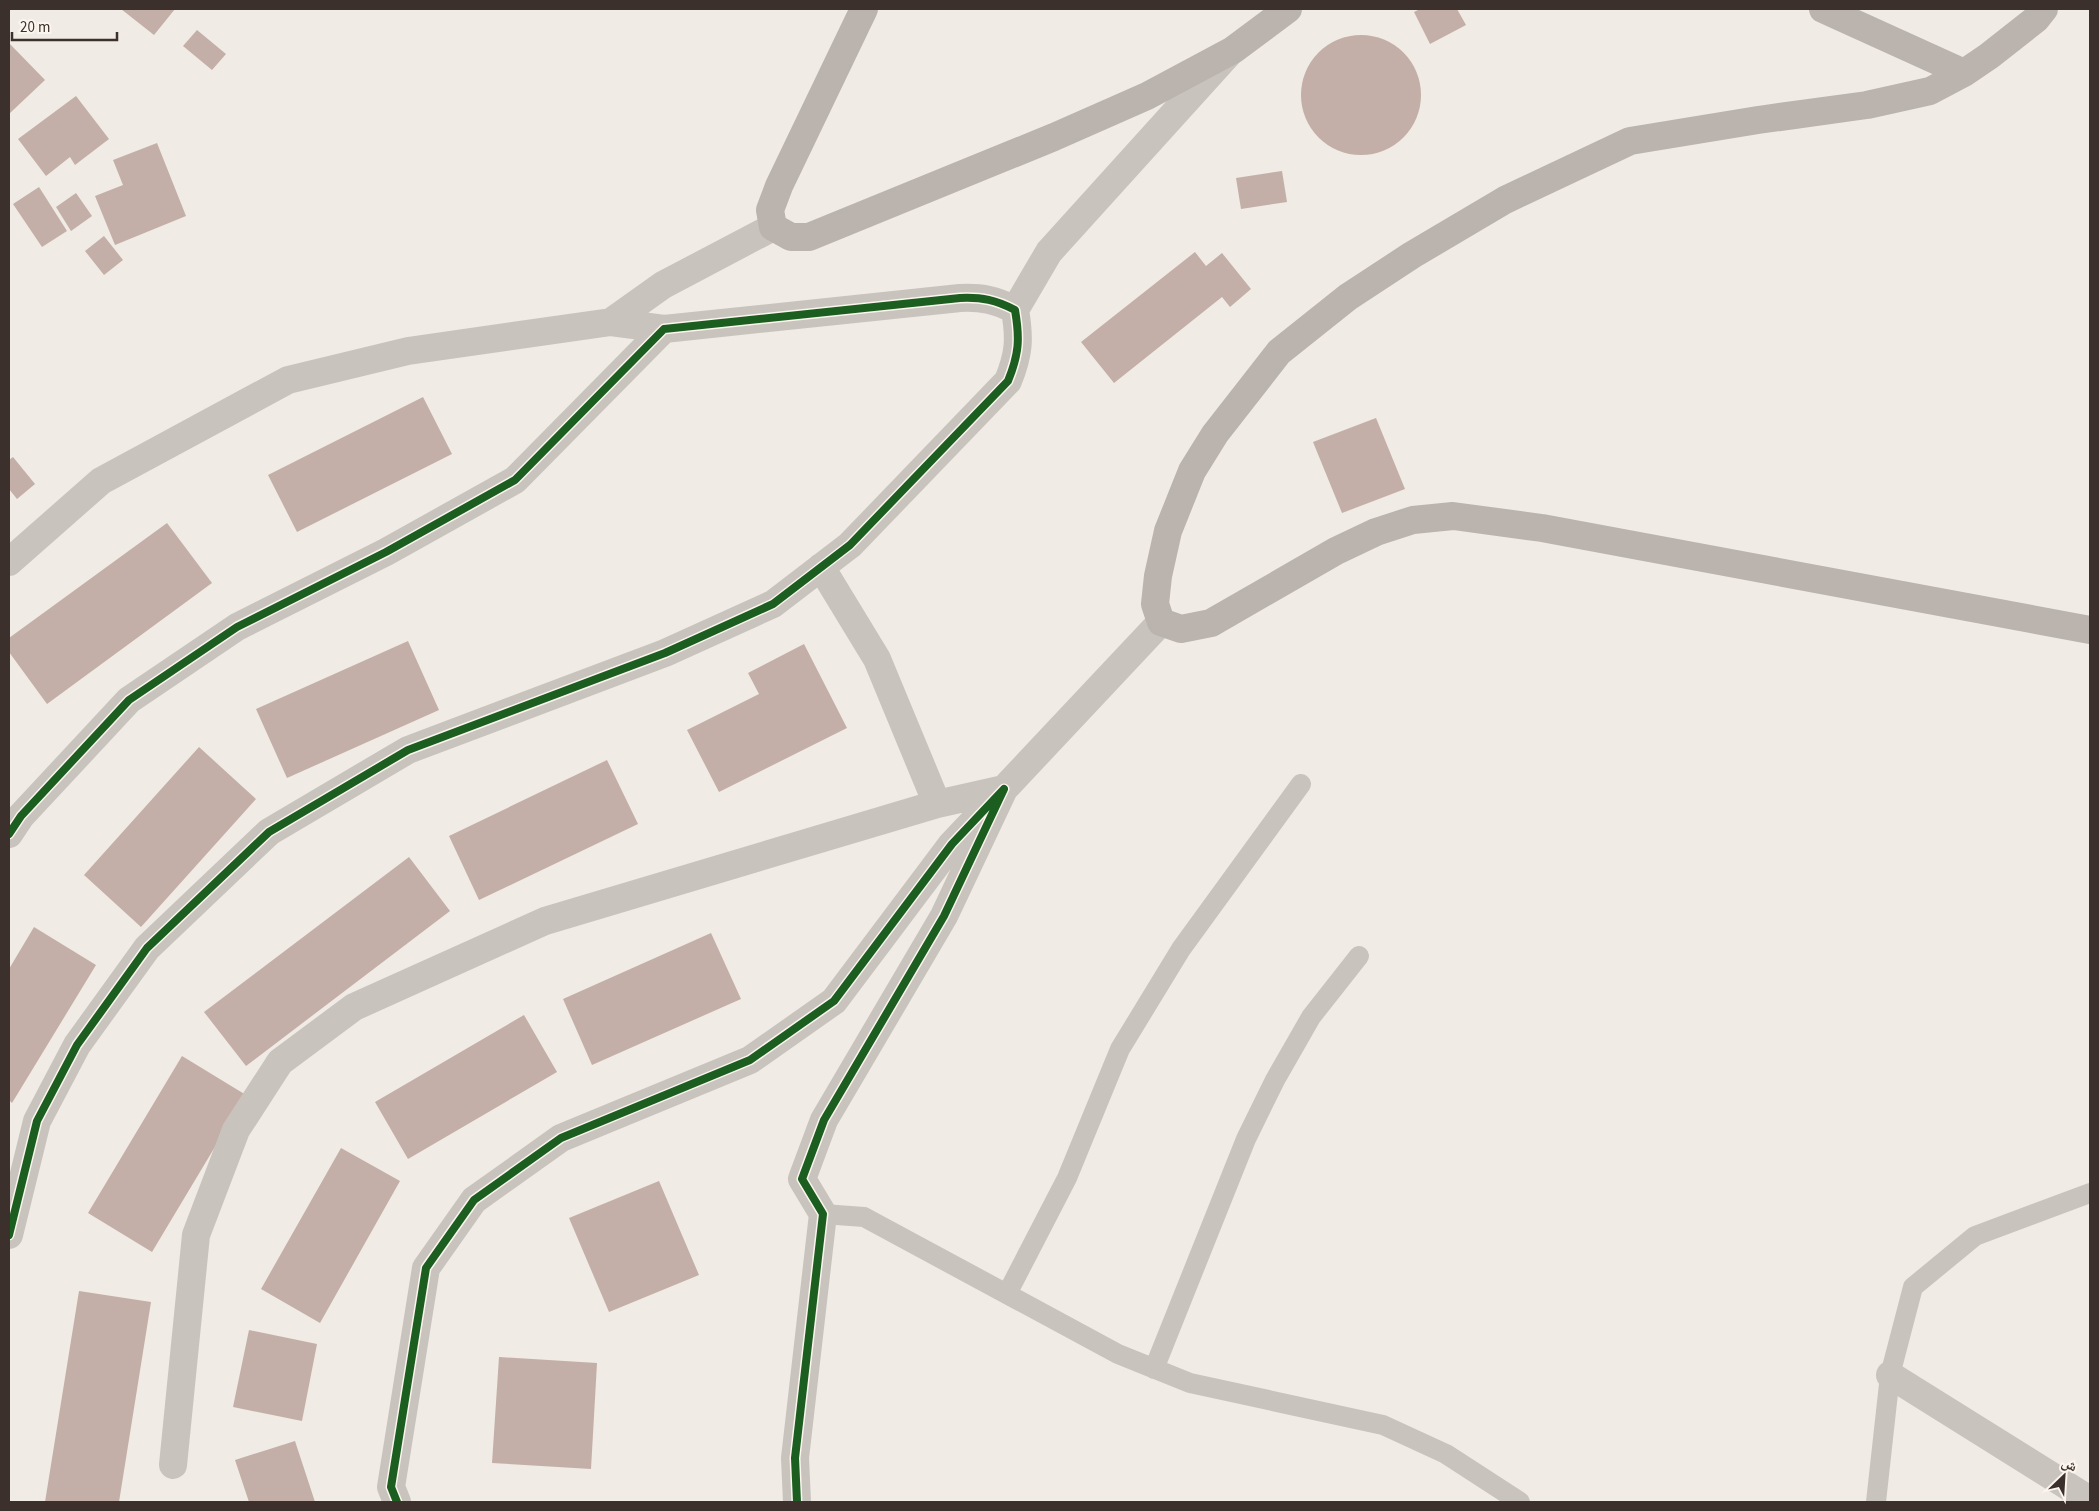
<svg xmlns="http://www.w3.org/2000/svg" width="2099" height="1511" font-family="'Source Sans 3','Noto Naskh Arabic',sans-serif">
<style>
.building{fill:#c3afa7}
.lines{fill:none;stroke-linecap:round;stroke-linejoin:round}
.lane{stroke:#c9c3be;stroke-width:20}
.street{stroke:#c9c3be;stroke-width:28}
.secondary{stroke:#bab3ae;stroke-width:28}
.cycleway-casing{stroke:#fbf5ee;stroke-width:11}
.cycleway{stroke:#1b5e20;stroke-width:8}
</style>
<rect width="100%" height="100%" fill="#f0ebe5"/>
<path class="building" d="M121,9h54l-21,26z
M1420,9h37l9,16 -36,19 -16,-32z
M197,30l29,24 -14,16 -29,-24z
M1301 95a60 60 0 1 1 120 0a60 60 0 1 1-120 0Z
M9,43l36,37 -36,34z
M76,96l33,43 -34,26 -5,-8 -24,19 -28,-37z
M157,143l29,73 -71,29 -20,-49 28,-11 -10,-25z
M1282,171l5,31 -46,7 -5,-31z
M39,187l28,44 -25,16 -29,-43z
M76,193l16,23 -21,15 -15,-24z
M104,236l19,24 -19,15 -19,-24z
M1195,252l11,14 16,-13 29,36 -21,18 -8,-10 -108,86 -33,-41z
M423,397l29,57 -155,78 -29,-57z
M1376,418l29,71 -63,24 -29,-71z
M13,457l22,27 -18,15 -8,-10v-29z
M167,523l45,60 -165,121 -38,-52v-14z
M408,641l31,69 -152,68 -31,-69z
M804,644l43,84 -128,64 -32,-62 72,-36 -11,-21z
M199,747l57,52 -115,128 -57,-52z
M607,760l31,64 -159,76 -30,-64z
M409,857l41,54 -204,155 -42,-54z
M34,927l62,38 -84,138 -3,-3v-131z
M711,933l30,66 -149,66 -29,-66z
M524,1015l33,57 -149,87 -33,-57z
M182,1056l64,39 -94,157 -64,-39z
M341,1148l59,33 -80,142 -59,-34z
M659,1181l40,94 -90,37 -40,-94z
M79,1291l72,11 -32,200h-74z
M249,1330l68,14 -15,77 -69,-14z
M499,1357l98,6 -6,106 -99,-6z
M295,1441l20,61h-66l-14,-42z"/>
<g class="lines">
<path class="lane" d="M823,1214l41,3 254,137 72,29 193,42 63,29 74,48
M1007,1294l60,-116 53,-129 61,-100 120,-165
M1154,1369l92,-230 29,-59 36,-63 48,-61
M1876,1502l14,-127 23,-88 62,-51 115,-43"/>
<path class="street" d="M1015,310l34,-58 180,-199
M611,322l52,-37 110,-58
M9,562l92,-81 187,-101 120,-29 203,-29 53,7
M821,567l56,92 60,145
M9,834l12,-18 108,-116 108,-73 149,-75 129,-72 149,-151 296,-31c22,-1 36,2 55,12 5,29 4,44 -7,71l-158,164 -77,59 -108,49 -257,97 -139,82 -122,116 -70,97 -40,76 -28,114
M1890,1375l200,125
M173,1465l23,-230 40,-105 44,-68 74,-55 191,-86 392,-117 67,-15 157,-167
M397,1502l-6,-15 35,-219 48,-68 87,-62 189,-78 84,-59 118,-157 52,-55 -60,127 -120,204 -22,59 21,35 -28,244 2,44"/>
<path class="secondary" d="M864,9l-85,177 -9,24 3,17 18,10h18l245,-100 93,-41 86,-46 55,-41
M1823,9l141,64
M2044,9l-8,10 -47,37 -25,17 -34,18 -63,14 -109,15 -128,21 -125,59 -93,55 -64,42 -69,55 -64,82 -23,37 -24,60 -10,45 -3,28 6,18 20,7 30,-6 125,-72 40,-19 37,-12 40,-4 89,12 548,102"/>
<defs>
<path id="cycleway" d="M9,834l12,-18 108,-116 108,-73 149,-75 129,-72 149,-151 296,-31c22,-1 36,2 55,12 5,29 4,44 -7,71l-158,164 -77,59 -108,49 -257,97 -139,82 -122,116 -70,97 -40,76 -28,114
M397,1502l-6,-15 35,-219 48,-68 87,-62 189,-78 84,-59 118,-157 52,-55 -60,127 -120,204 -22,59 21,35 -28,244 2,44"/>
</defs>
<use href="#cycleway" class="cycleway-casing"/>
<use href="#cycleway" class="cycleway"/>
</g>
<rect width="2099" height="1511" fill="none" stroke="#3b302b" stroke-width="20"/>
<g transform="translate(2064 1476) rotate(25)" stroke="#fbf5ee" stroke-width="4" paint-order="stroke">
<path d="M0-4L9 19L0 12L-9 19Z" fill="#3b302b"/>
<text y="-8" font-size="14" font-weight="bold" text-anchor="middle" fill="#3b302b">ش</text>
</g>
<path d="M12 32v8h105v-8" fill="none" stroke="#3b302b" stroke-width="2.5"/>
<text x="20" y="32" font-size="15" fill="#3b302b" stroke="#fbf5ee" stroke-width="4" paint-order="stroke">20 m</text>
</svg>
